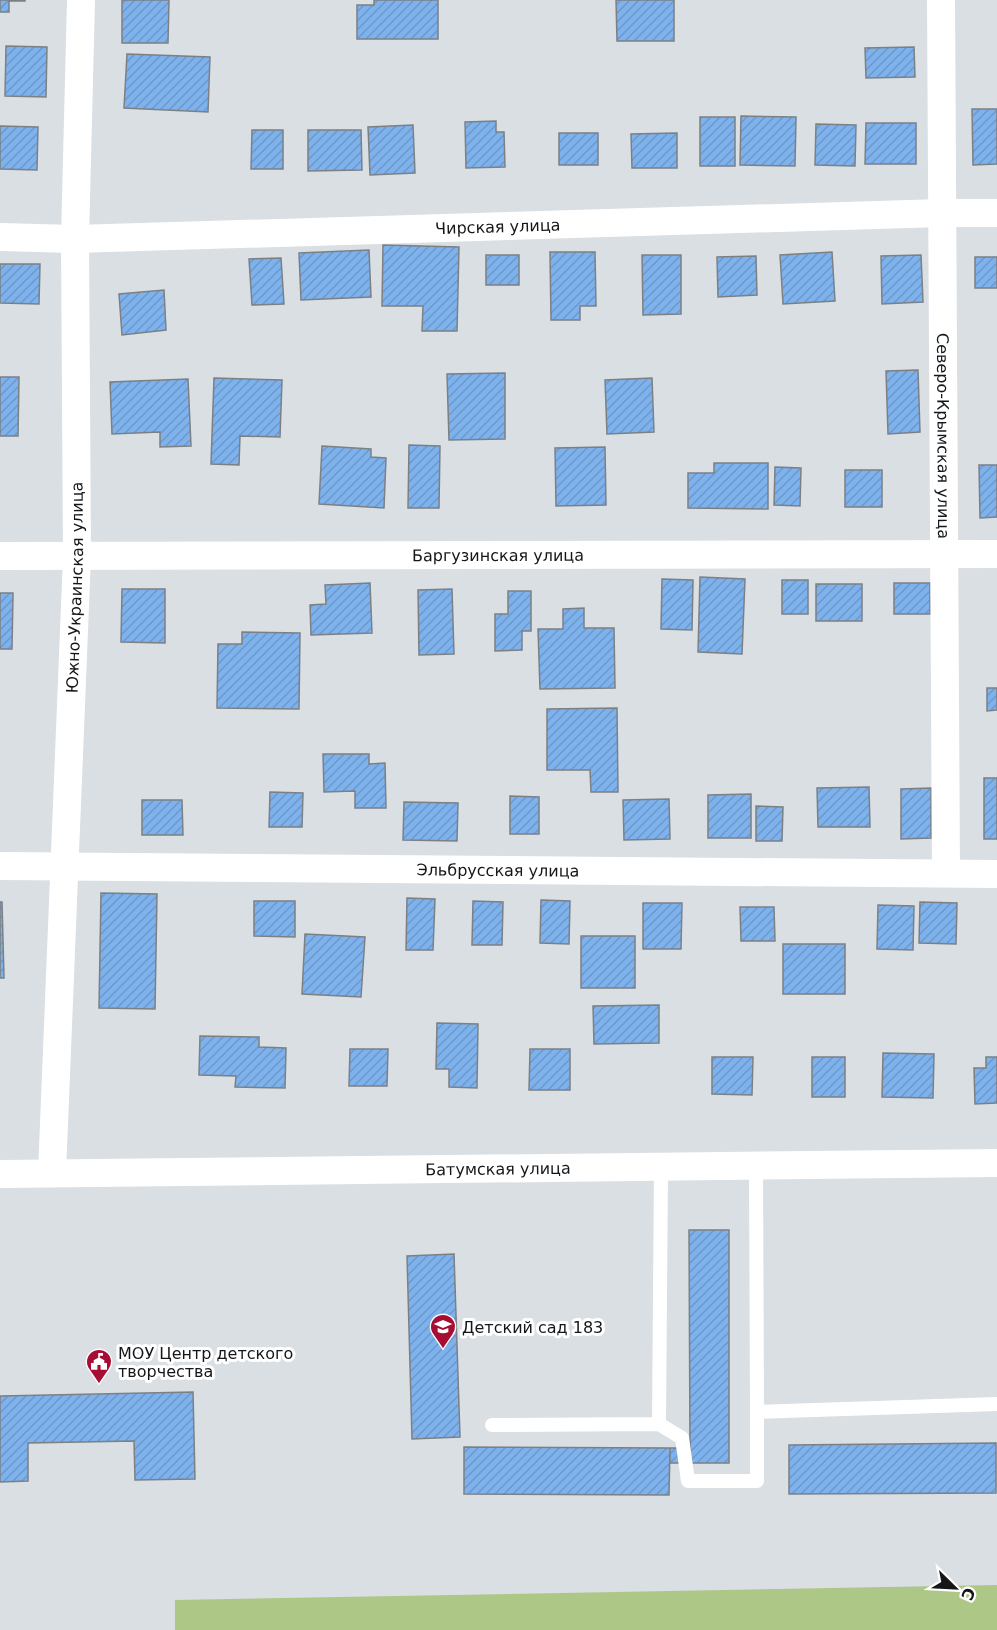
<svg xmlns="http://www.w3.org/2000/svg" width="997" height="1630" font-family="'DejaVu Sans',sans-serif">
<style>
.green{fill:#adc787}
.building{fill:url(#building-hatch);stroke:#7c8085;stroke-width:1.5}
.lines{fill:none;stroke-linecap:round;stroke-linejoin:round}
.lane{stroke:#fff;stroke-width:14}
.street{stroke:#fff;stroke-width:28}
.labels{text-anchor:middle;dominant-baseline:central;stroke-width:6;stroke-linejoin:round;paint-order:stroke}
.street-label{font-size:16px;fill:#141618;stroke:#fff}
.poi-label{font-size:16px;fill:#141618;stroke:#fff;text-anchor:start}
</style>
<defs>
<pattern id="building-hatch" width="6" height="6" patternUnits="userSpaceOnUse" patternTransform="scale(1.5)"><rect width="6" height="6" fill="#7eb2ed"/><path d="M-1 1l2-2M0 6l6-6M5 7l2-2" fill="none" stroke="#6c98ca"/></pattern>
</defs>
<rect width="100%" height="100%" fill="#dadfe4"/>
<path class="green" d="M997,1585v45h-822v-30z"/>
<path class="building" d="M0,0h25v1h-16v11h-9z
M122,0h47l-1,43h-46z
M374,0h64v39h-81v-34h17z
M616,0h58v41h-57z
M6,46l41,1 -1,50 -41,-1z
M914,47l1,30 -49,1 -1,-30z
M127,54l83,3 -2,55 -84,-4z
M972,109h25v55l-24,1z
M741,116l55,1 -1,49 -55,-1z
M700,117h35v49h-35z
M496,121v11h8l1,35 -39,1 -1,-46z
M866,123h50v41h-51z
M816,124l40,1 -1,41 -40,-1z
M413,125l2,48 -45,2 -2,-48z
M0,126l38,1 -1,43 -37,-1z
M252,130h31v39h-32z
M308,130h53l1,40 -54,1z
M559,133h39v32h-39z
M677,133v35h-45l-1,-34z
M383,245l76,2 -2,84h-35l1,-25h-41z
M369,250l2,47 -70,3 -2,-47z
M550,252h45l1,54h-16v14h-29z
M832,252l3,49 -52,3 -3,-49z
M486,255h33v30h-33z
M642,255h39v59l-38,1z
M921,255l2,47 -41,2 -1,-48z
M756,256l1,39 -39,2 -1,-40z
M975,257h22v31h-22z
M281,258l3,46 -32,1 -3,-46z
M0,264h40l-1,40 -39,-1z
M164,290l2,40 -44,5 -3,-41z
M918,370l2,62 -32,2 -2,-63z
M505,373v66l-56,1 -2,-66z
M0,377h19l-1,59h-18z
M214,378l68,2 -2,57 -40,-1 -1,29 -28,-1z
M652,378l2,54 -47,2 -2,-54z
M188,379l3,67 -31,1v-15l-48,2 -2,-52z
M409,445l31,1 -1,62h-31z
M322,446l49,3v8l15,1 -2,50 -65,-4z
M605,447l1,58 -50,1 -1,-58z
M714,463h54v46l-80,-1v-35h26z
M979,465h18v52l-17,1z
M775,467l26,1 -1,38 -26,-1z
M845,470h37v37h-37z
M700,577l45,2 -3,75 -44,-2z
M662,579l31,1 -1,50 -31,-1z
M782,580h26v34h-26z
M370,583l2,50 -61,2 -1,-30 16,-1 -1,-19z
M894,583h36v31h-36z
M816,584h46v37h-46z
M122,589h43v54l-44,-1z
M452,589l2,65 -35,1 -1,-65z
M508,591h23v40h-9v19l-27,1v-37h13z
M0,593h13l-1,56h-12z
M584,608v20h30l1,60 -75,1 -2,-60h25v-20z
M242,632l58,1 -1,76 -82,-1 1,-64h24z
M987,688h10v22l-10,1z
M617,708l1,84h-27l-1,-22h-43v-61z
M323,754h46v10l16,-1 1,45h-31v-17l-31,1z
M984,778h13v61h-13z
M869,787l1,40h-52l-1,-39z
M931,788v50l-30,1v-50z
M270,792l33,1 -1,34h-33z
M751,794v44h-43v-43z
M510,796l29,1v37h-29z
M669,799l1,40 -46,1 -1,-40z
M142,800h40l1,35h-41z
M404,802l54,1 -1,38 -54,-1z
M756,806l27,1 -1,34h-26z
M101,893l56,1 -2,115 -56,-1z
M407,898l28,1 -2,51h-27z
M541,900l29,1 -1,43 -29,-1z
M254,901h41v36l-41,-1z
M473,901l30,1 -1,43h-30z
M0,902h2l2,76h-4z
M920,902l37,1 -1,41 -37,-1z
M643,903h39l-1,46h-38z
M878,905l36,1 -1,44 -36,-1z
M740,907h34l1,34h-34z
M305,934l60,3 -4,60 -59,-3z
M581,936h54v52h-54z
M783,944h62v50h-62z
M659,1005v38l-65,1 -1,-38z
M437,1023l41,1 -1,64 -28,-1v-18h-13z
M200,1036l59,1v10l27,1 -1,40 -50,-1 1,-11 -37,-1z
M350,1049h38l-1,37h-38z
M530,1049h40v41h-41z
M883,1053l51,1 -1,44 -51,-1z
M712,1057h41l-1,38 -40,-1z
M812,1057h33v40h-33z
M986,1057h11v46l-22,1 -1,-36h12z
M689,1230h40v233h-59v-15h20z
M454,1254l6,183 -48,2 -5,-183z
M193,1392l2,87 -60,1 -1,-39 -106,2v38l-28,1v-86z
M996,1443v50l-207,1v-49z
M464,1447l206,1 -1,47 -205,-1z"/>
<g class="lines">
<path class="lane" d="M756,1166l1,246 240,-8
M659,1424l2,-257
M492,1425l167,-1 23,14 6,43h69v-69"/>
<g class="street">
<path id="s1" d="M941,0l5,873"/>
<path id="s2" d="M0,237l75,2 867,-26h55"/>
<path id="s3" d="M0,556l997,-2"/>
<path id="s4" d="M0,866l997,8"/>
<path id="s5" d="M52,1173l25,-616 -2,-318 6,-239"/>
<path id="s6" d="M0,1174l997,-11"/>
</g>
</g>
<defs>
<symbol id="school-pin" viewBox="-11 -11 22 30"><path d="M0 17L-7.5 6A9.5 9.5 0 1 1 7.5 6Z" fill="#a70e33" stroke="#fff"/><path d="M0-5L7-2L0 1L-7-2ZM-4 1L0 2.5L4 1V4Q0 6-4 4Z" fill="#fff"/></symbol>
<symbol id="civic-pin" viewBox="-11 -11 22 30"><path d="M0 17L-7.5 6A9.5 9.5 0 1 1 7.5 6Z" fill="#a70e33" stroke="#fff"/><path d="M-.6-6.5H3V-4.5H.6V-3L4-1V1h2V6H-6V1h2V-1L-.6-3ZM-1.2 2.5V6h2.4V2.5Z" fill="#fff"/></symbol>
</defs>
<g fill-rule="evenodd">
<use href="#school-pin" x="428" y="1312" width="30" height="40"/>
<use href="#civic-pin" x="84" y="1347" width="30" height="40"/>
</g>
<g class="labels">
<g class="street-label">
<text stroke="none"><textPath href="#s2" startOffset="498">Чирская улица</textPath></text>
<text stroke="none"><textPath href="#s1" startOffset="436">Северо-Крымская улица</textPath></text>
<text stroke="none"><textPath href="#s3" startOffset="498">Баргузинская улица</textPath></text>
<text stroke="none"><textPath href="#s5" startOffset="586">Южно-Украинская улица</textPath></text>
<text stroke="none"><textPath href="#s4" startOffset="498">Эльбрусская улица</textPath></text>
<text stroke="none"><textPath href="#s6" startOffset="498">Батумская улица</textPath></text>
</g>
<g class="poi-label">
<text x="462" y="1327">Детский сад 183</text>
<text x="118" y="1353">МОУ Центр детского<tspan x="118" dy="18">творчества</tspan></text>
</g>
</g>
<g transform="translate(955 1588) rotate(114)" stroke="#ffffff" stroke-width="4.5" paint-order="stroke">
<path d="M0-4.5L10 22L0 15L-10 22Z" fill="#141618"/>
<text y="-9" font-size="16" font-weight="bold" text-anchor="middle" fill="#141618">С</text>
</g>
</svg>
